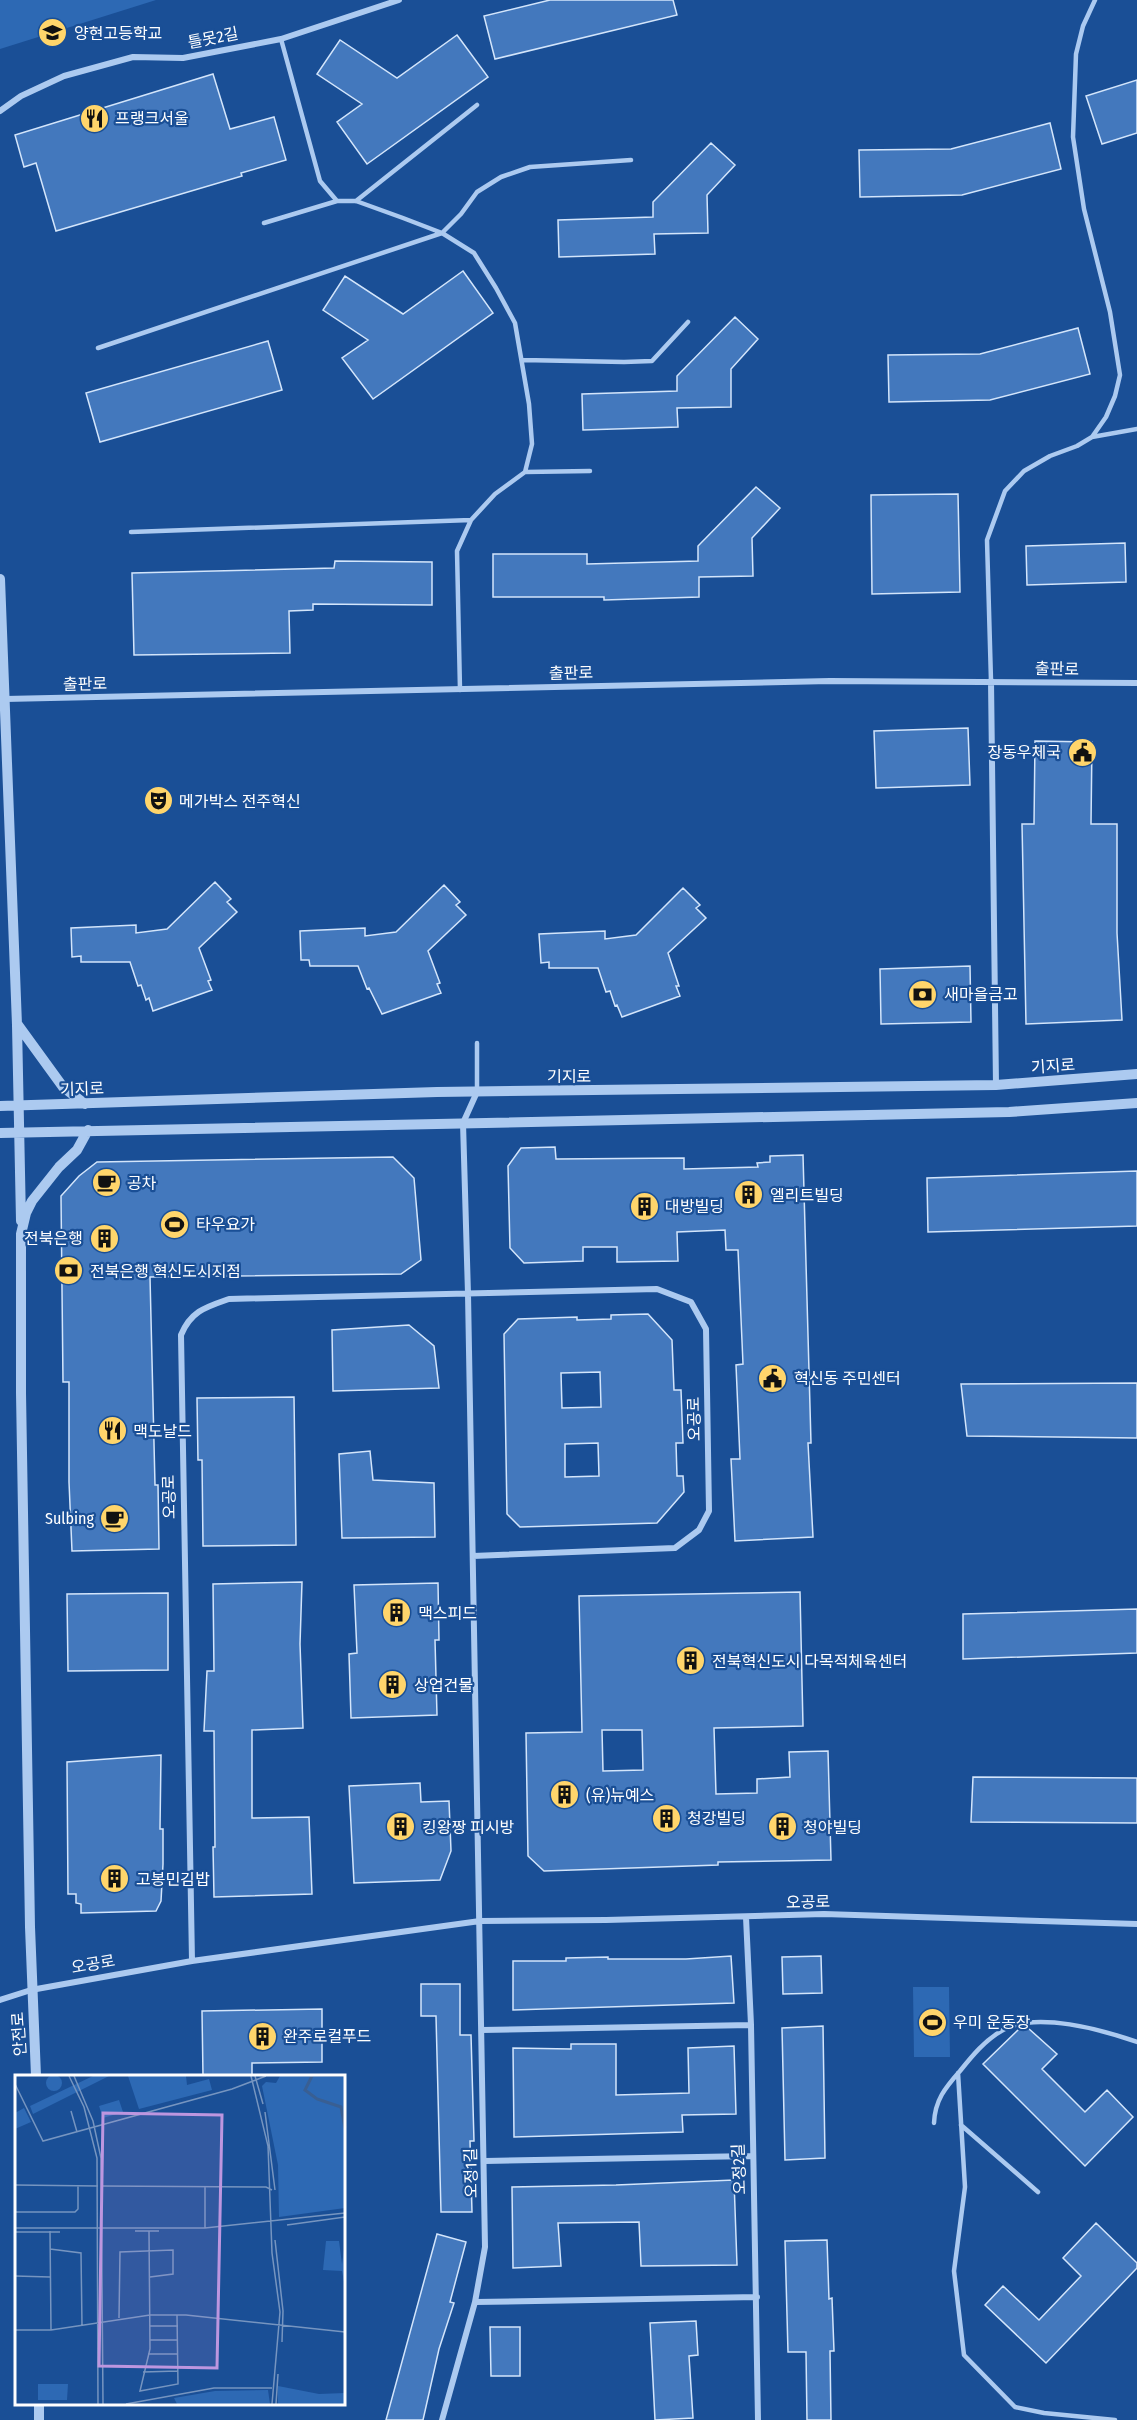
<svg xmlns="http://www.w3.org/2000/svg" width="1137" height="2420" font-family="'Fira Sans Condensed','Noto Sans KR',sans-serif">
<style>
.green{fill:#2d69b4}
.building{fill:#4378bd;stroke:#d3e5fb;stroke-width:1.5;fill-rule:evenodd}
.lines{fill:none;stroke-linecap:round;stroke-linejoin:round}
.service{stroke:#accaf0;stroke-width:4.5}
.minor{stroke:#accaf0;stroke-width:6}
.tertiary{stroke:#accaf0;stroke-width:10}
.labels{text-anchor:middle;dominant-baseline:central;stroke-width:4.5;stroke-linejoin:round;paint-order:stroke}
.poi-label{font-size:16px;fill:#fff;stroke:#1a4f96;text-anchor:start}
.street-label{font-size:16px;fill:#fff;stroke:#1a4f96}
.inset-river{fill:none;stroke:#395f93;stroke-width:3}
.inset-road{fill:none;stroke:#7695c0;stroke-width:1.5}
.view{fill:#bd96df;fill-opacity:0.15;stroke:#bd96df;stroke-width:3}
.inset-edge{fill:none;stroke:#fff;stroke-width:3}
</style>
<rect width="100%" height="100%" fill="#1a4f96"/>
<path class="green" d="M0,0h156l-156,49z
M913,1987h36l1,70h-36z"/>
<path class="building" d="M550,0h123l4,15 -182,44 -11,-43z
M457,35l31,42 -121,87 -30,-42 25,-18 -45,-30 23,-34 57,38z
M213,74l17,55 44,-12 12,43 -45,13 1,3 -186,55 -20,-68 -12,4 -9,-32z
M1137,80v53l-35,11 -16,-48z
M1050,123l11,46 -99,26 -102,2 -1,-47 92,-1z
M711,143l24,22 -28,30 1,38 -54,1 1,20 -96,3 -1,-37 95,-3v-15z
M463,271l30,42 -120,86 -31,-41 26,-18 -45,-30 22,-34 58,38z
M735,317l23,22 -27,30v38l-54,1 1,19 -95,3 -1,-36 95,-3v-15z
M1078,328l12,46 -100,26 -101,2 -1,-47 92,-1z
M268,341l14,49 -182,52 -14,-49z
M756,487l24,21 -28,30 1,38 -54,1v20l-95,3v-3h-111v-43h94v10l111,-3v-15z
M958,494l2,98 -88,2 -1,-99z
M1125,543l1,39 -99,3 -1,-39z
M335,561l97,1v43l-119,-1v6l-24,1 1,42 -156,2 -2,-82 202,-5z
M968,728l2,57 -94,3 -2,-57z
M1035,741l57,1 -1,82h26v109l5,87 -96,4 -4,-200h12z
M215,882l16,17 -4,3 10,10 -38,36 12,32 -3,1 4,9 -59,21 -4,-13 -3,2 -5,-15 -3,1 -8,-24h-49v-6l-9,1 -1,-29 65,-3v8l31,-4z
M444,885l16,17 -4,3 10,10 -38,36 12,32 -3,1 4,9 -59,21 -13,-26 -2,1 -9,-23h-48l-1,-6h-8l-1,-29 65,-3v8l31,-4z
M683,888l17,17 -4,3 10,10 -38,35 11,33h-3l4,10 -58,21 -5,-12 -2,1 -5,-15 -4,1 -8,-24h-49v-6l-8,1 -2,-29 66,-3v8l31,-4z
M970,966l1,56 -90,2 -1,-55z
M555,1147l1,12 128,-1v11l74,-2 -1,-4 13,-1v-6l33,-1 8,288h-3l5,94 -78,4 -4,-82h9l-4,-94 7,-1 -5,-114h-12l-1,-20 -48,2 1,29 -61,1v-15h-34v14l-59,2 -14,-15 -2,-82 13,-18z
M393,1157l21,21 7,82 -20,14 -251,3 5,208h3l1,64 -87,2 -3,-69v-100h-6l-2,-186 18,-20 18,-14z
M1137,1171v55l-209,6 -1,-54z
M648,1314l24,26 2,50h7l2,53h-7l1,33h6l1,16 -27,31 -137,4 -13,-13 -3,-180 14,-15 59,-2v3l34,-1v-4zM600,1372l1,35 -39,1 -1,-35zM598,1443l1,33 -34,1v-33z
M409,1325l25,21 5,42 -106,3 -1,-61z
M1137,1383v55l-170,-2 -6,-52z
M294,1397l2,148 -93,1 -1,-86h-4l-1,-62z
M370,1451l3,29 61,3 1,54 -93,1 -3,-84z
M302,1582l-2,62 3,84 -51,2v88l57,-1 3,77 -98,3 -1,-50h2l-1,-116h-10l3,-60h7l-1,-87z
M438,1583l1,57h-4l2,75 -86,3 -2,-64 8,-1 -3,-68z
M800,1592l3,134 -89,2 2,66 41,-1v-14l33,-2 -1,-25 39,-1 3,109 -113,2v3l-174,6 -16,-15 -2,-123 56,-1 -3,-136zM602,1730h40l1,40 -40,1z
M168,1593v77l-100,1 -1,-77z
M1137,1609v44l-174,6v-45z
M161,1755l-1,74h3v35l-2,37 -5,10 -75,2v-9l-5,-1v-9h-8l-1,-132z
M973,1777l164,1v45l-166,-1z
M420,1783l1,19 28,-1 2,50 -11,29 -86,3 -5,-97z
M731,1956l3,47 -221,7v-49h53v-3l42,-1v2h78z
M821,1956l1,37 -39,1 -1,-37z
M421,1984h39v51h11l3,106h-4l2,71h-31l-5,-196h-15z
M322,2009v53l-70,1v13h-49l-1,-65z
M823,2026l2,132 -40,2 -3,-132z
M1028,2028l29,26 -15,15 43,43 22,-22 26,27 -48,49 -102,-102 36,-35z
M571,2044h45v51l73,-2 -1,-45 46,-2 2,68 -54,1 1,17 -169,5 -1,-89 58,1z
M734,2180l3,85 -96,1 -2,-44 -81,1 3,43 -48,2 -1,-81 104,-2z
M1096,2223l41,40v5l-91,95 -61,-58 18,-19 36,34 42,-44 -18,-18z
M437,2234l29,8 -16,60 4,1 -15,46 -16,71h-37z
M827,2240l2,59 3,-1 2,53h-4l1,69h-24l-1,-68h-18l-3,-111z
M696,2321l2,34 -9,1 4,62 -38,2 -5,-97z
M490,2327h30v49h-29z"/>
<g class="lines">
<path class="service" d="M281,39l39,142 17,20h19l47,17 39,15 32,20 22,35 19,35 14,81 3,40 -7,28 -30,22 -24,26 -14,31 3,139
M356,201l121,-96
M264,223l73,-22
M98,348l344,-115 19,-19 16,-22 24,-15 29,-10 101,-7
M523,360l101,2 28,-1 36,-39
M1092,437l45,-8
M525,472l65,-1
M131,532l340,-12
M991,681l-4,-141 18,-49 19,-20 26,-15 27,-10 15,-9 14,-20 9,-21 5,-21 -10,-63 -26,-103 -11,-72 3,-83 7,-28 12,-26
M477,1092v-49
M958,2073l7,114 -11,84 10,84 51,52 29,6 71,7
M934,2123c1,-23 11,-35 26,-52 12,-15 25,-31 43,-41 33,-19 100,0 134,12
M961,2125l77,67"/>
<path class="minor" d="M0,111l21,-15 43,-20 69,-19 50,1 98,-19 118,-39
M991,681l5,404
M5,699l825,-18 307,2
M746,1917l5,108 7,395
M192,1961l-11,-626c10,-24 25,-28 48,-36l428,-10 34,13 15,27 3,182 -10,19 -24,18 -202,8
M0,2000l31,-10 161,-29 288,-40 126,-1 218,-6 313,10
M482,2030l269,-5
M485,2161l267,-5
M475,2302l282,-5
M442,2420l33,-118 10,-55 -17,-953 -5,-171 14,-31"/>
<path class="tertiary" d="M0,579l17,446 4,196
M18,1025l45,62 22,17
M0,1106l437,-14 559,-7 141,-11
M0,1133l1009,-21 128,-9
M36,2076l-6,-149 -9,-534v-159l5,-21 6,-12 27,-34 18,-17 11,-20
M39,2404v16"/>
</g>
<defs>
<symbol id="school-disc" viewBox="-11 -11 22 22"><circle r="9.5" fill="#ffd56b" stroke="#1a4f96"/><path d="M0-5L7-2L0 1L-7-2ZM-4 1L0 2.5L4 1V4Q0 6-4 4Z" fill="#111"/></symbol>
<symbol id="restaurant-disc" viewBox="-11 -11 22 22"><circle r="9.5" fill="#ffd56b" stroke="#1a4f96"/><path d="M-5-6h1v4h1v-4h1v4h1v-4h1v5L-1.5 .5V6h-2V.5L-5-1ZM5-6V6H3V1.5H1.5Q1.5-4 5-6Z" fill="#111"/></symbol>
<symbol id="civic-disc" viewBox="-11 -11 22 22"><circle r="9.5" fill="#ffd56b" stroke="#1a4f96"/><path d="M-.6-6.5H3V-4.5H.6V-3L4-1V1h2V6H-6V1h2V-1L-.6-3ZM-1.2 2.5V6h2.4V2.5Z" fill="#111"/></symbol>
<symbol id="theatre-disc" viewBox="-11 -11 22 22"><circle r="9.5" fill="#ffd56b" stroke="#1a4f96"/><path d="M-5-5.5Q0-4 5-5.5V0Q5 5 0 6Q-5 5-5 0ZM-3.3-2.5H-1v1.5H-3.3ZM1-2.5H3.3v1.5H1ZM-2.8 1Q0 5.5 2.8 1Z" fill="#111"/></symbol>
<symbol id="bank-disc" viewBox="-11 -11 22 22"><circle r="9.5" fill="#ffd56b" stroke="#1a4f96"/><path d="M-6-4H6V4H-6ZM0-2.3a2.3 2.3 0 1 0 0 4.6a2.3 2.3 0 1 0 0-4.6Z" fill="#111"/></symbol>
<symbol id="cafe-disc" viewBox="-11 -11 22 22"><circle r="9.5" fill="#ffd56b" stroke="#1a4f96"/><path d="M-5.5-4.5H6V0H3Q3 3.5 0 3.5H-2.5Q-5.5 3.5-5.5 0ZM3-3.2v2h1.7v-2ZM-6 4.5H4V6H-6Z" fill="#111"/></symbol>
<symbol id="building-disc" viewBox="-11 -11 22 22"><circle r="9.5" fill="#ffd56b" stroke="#1a4f96"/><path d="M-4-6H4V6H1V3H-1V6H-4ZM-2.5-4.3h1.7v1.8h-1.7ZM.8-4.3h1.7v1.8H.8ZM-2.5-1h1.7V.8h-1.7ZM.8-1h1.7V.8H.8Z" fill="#111"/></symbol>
<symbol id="stadium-disc" viewBox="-11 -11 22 22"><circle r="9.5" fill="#ffd56b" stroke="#1a4f96"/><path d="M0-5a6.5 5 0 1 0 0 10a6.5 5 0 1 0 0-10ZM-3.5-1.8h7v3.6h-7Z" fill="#111"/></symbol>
</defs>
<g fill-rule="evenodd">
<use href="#school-disc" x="36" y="16" width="33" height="33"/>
<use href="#restaurant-disc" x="78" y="102" width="33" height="33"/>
<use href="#civic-disc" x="1066" y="736" width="33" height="33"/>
<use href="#theatre-disc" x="142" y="784" width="33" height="33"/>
<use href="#bank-disc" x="906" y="978" width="33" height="33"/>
<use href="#cafe-disc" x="90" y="1166" width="33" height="33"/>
<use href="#building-disc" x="732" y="1178" width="33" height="33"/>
<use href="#building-disc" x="628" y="1190" width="33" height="33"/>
<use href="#stadium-disc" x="158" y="1208" width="33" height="33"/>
<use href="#building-disc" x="88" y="1222" width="33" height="33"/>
<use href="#bank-disc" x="52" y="1254" width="33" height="33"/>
<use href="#civic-disc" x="756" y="1362" width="33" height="33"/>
<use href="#restaurant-disc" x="96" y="1414" width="33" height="33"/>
<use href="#cafe-disc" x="98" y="1502" width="33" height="33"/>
<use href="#building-disc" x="380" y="1596" width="33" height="33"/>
<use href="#building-disc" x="674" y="1644" width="33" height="33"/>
<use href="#building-disc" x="376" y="1668" width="33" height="33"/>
<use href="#building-disc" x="548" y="1778" width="33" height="33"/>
<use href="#building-disc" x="650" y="1802" width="33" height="33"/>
<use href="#building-disc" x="384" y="1810" width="33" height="33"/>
<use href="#building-disc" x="766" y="1810" width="33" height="33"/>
<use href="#building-disc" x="98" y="1862" width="33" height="33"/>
<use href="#stadium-disc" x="916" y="2006" width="33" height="33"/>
<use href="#building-disc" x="246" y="2020" width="33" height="33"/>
</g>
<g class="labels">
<g class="poi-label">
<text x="74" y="33">양현고등학교</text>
<text x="115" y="118">프랭크서울</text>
<text x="1061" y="752" text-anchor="end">장동우체국</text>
<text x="179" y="801">메가박스 전주혁신</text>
<text x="944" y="994">새마을금고</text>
<text x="127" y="1183">공차</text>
<text x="770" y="1195">엘리트빌딩</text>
<text x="665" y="1206">대방빌딩</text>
<text x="196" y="1224">타우요가</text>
<text x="83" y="1238" text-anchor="end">전북은행</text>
<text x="90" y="1271">전북은행 혁신도시지점</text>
<text x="794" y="1378">혁신동 주민센터</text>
<text x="133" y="1431">맥도날드</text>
<text x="94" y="1518" text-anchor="end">Sulbing</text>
<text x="418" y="1613">맥스피드</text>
<text x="712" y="1661">전북혁신도시 다목적체육센터</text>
<text x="414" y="1685">상업건물</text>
<text x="586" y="1795">(유)뉴예스</text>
<text x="687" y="1818">청강빌딩</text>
<text x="422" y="1827">킹왕짱 피시방</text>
<text x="803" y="1827">청야빌딩</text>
<text x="136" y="1879">고봉민김밥</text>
<text x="953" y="2022">우미 운동장</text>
<text x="283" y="2036">완주로컬푸드</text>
</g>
<g class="street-label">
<text transform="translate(213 38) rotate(-11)">틀못2길</text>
<text transform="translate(1057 669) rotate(1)">출판로</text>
<text transform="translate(571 673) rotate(-1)">출판로</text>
<text transform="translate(85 684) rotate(-1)">출판로</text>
<text transform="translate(1053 1066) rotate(-4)">기지로</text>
<text x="569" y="1076">기지로</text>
<text transform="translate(82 1089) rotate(-2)">기지로</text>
<text transform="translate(694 1419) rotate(-91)">오공로</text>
<text transform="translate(169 1497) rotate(-91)">오공로</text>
<text transform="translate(808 1902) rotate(-1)">오공로</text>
<text transform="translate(93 1964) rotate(-10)">오공로</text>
<text transform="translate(19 2034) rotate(-94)">안전로</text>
<text transform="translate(739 2169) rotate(-92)">오정2길</text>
<text transform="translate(471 2173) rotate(-91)">오정1길</text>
</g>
</g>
<g transform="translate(15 2075)">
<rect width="330" height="330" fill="#1a4f96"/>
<path d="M31 8a8 8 0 1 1 16 0a8 8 0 1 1-16 0ZM78,1h16l-76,38 -3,-8zM113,1h58l1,9 22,-6 3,11 -73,19zM265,1l65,1v131l-66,9 -1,-52 -16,-79 4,-4 10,1zM104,25l4,12 -20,6 -4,-12zM9,33l7,14 -16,7v-16zM311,166h13l3,23 3,-21v44l-3,-16 -19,-1zM23,309h30l-1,16h-29zM263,311l41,8 26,-1v11h-67zM253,315l2,14h-93l-3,-6 41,-7z" fill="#2d69b4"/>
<path class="inset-river" d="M297,1l-7,14 12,9 24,8 4,21"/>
<path class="inset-road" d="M54,1l15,31 13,51 1,246M59,1l19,45 8,37 2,246M236,1l17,70 4,107 8,59 -8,92M240,1l8,28M0,9l28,57 189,-52 34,-13M56,36l6,21M250,37l10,78M0,110l83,1M87,111l164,1 6,3M0,137h60l3,-3v-23M272,150l58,-8M0,153h190l140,-15M190,153v-42M35,156l1,99M120,156h24M134,156l1,118 -10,42 38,-7 -1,-69M0,157h45M260,165l8,71 -1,31M35,174l31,4 1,72M0,201l35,1M104,243l1,-66 53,-2v24l-23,3M135,251h28M0,255h36l99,-15h36l159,17M135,265h28M133,279h30M128,297l35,-1M111,329l88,-16h58M261,329l2,-30"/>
<path class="view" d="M88,38l119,2 -5,253 -118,-2z"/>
<rect width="330" height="330" class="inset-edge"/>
</g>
</svg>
